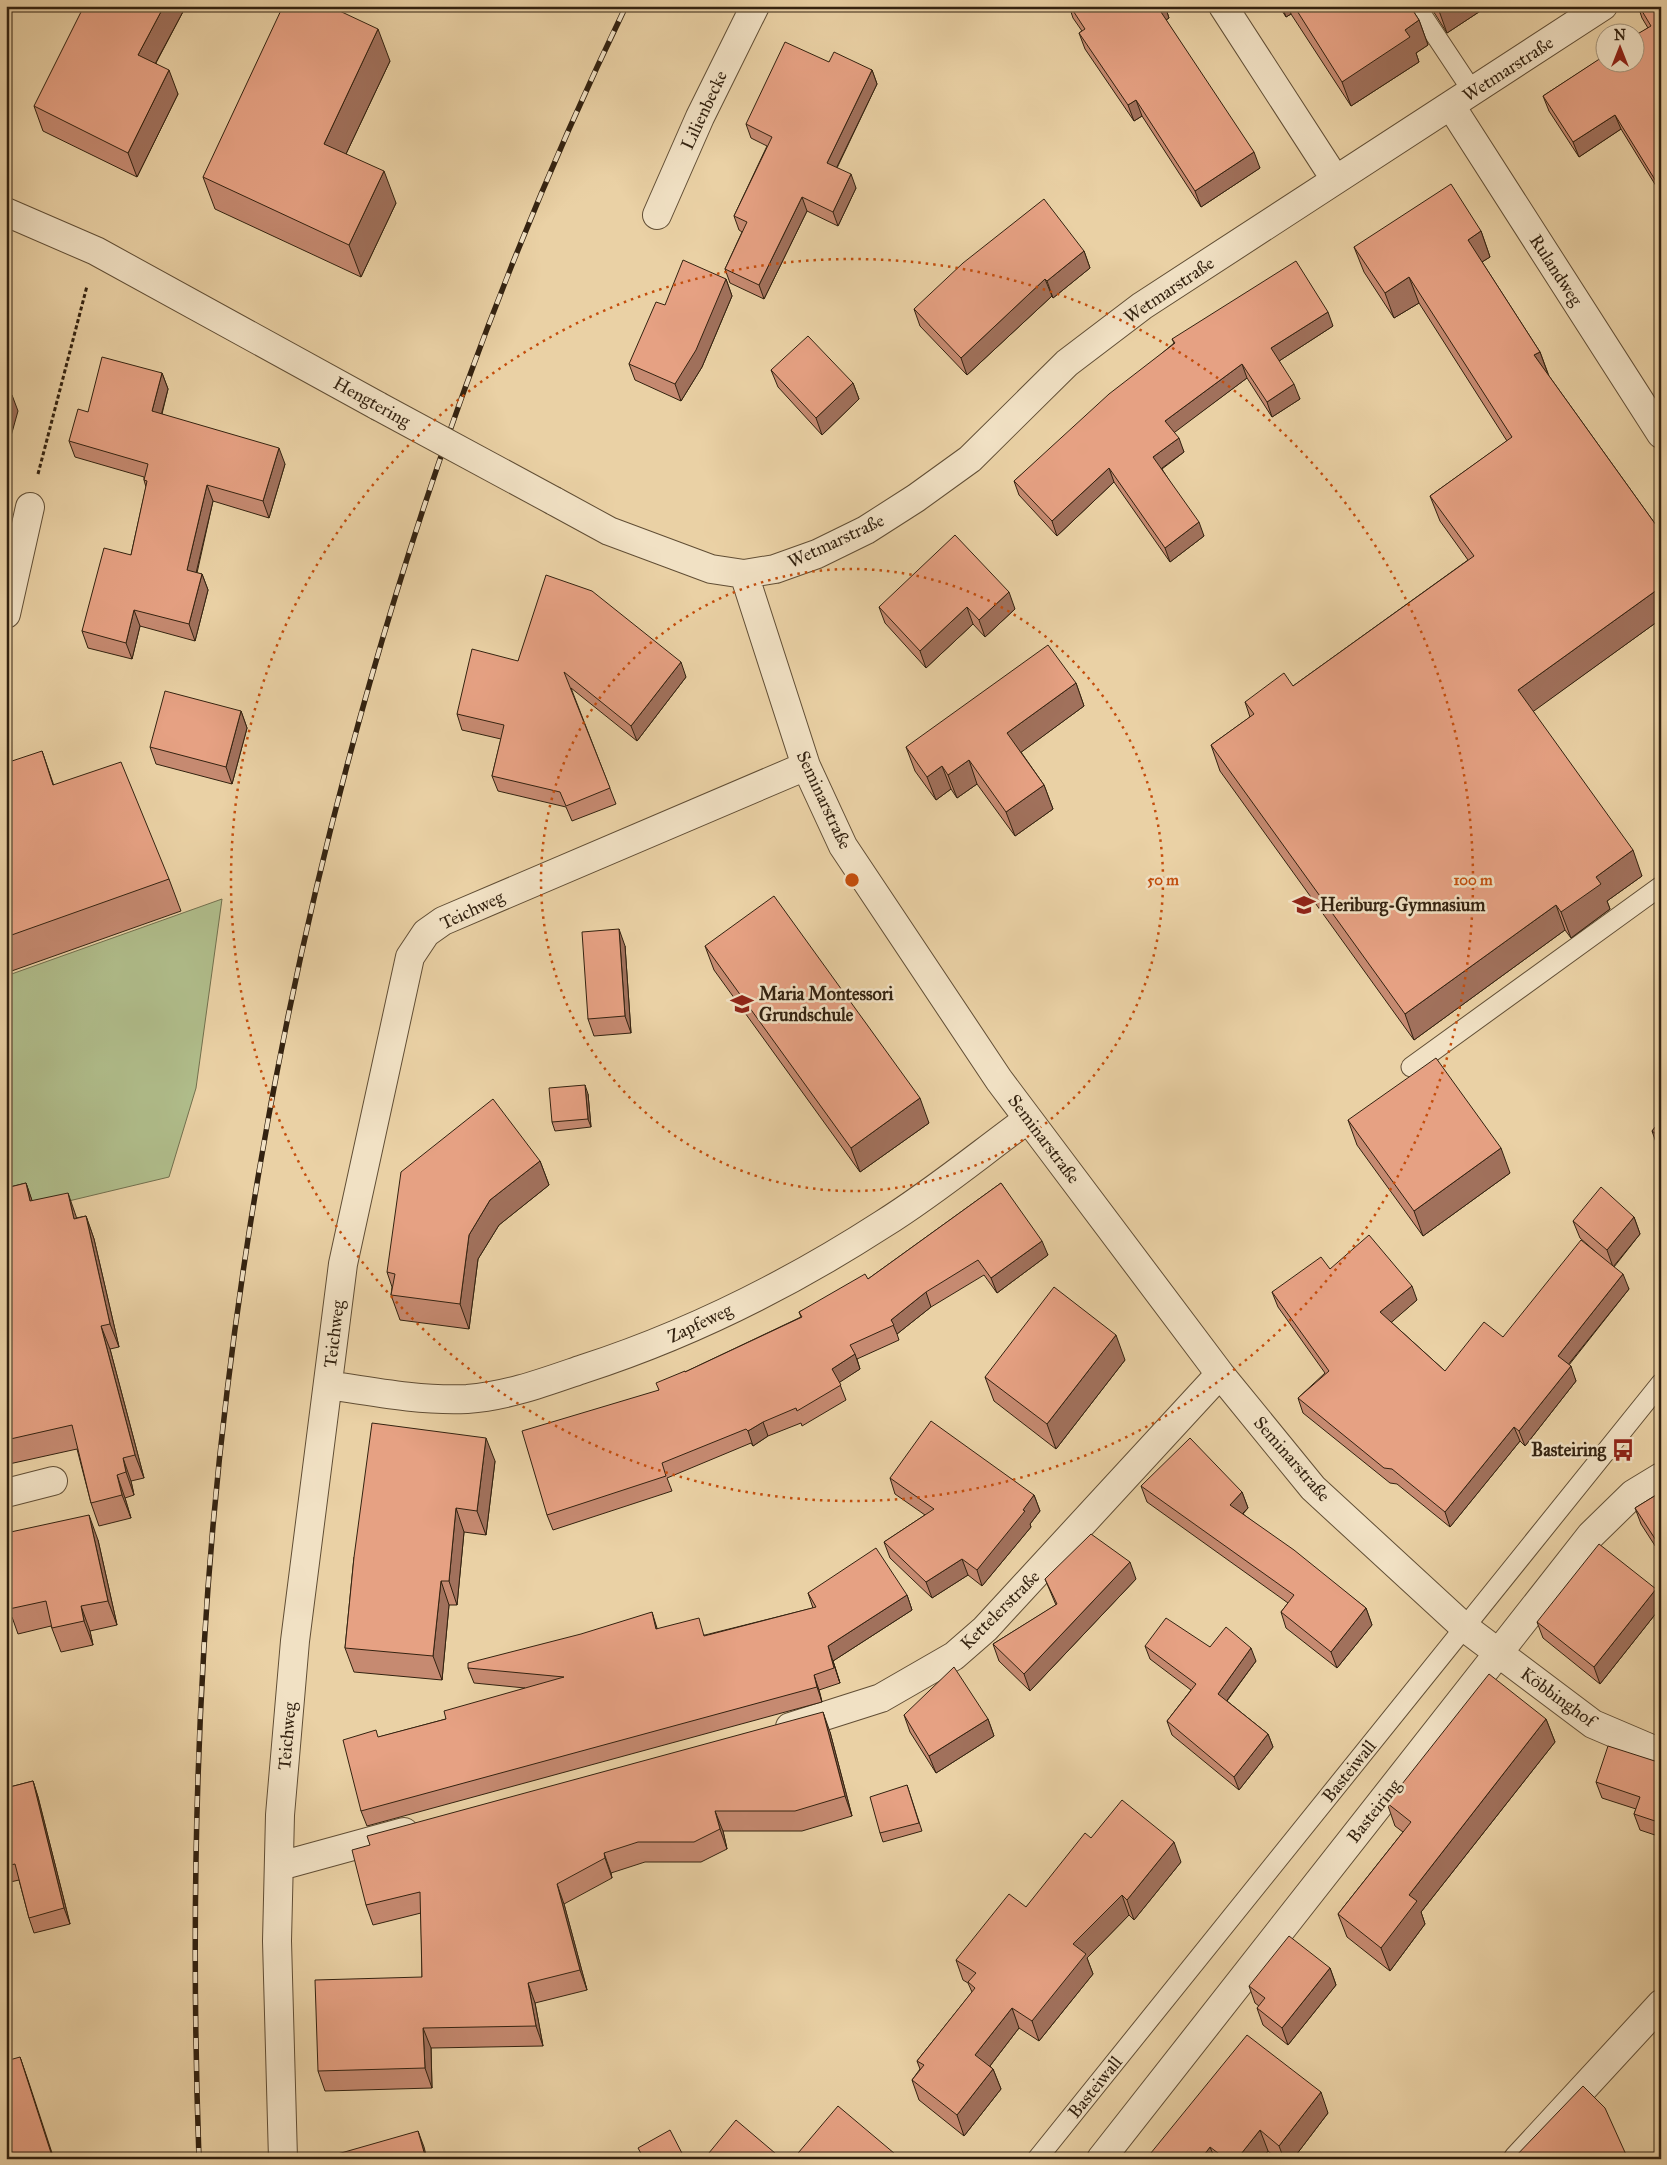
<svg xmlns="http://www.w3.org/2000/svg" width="1667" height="2165" font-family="'IM FELL Great Primer',serif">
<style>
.green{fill:#b0bd8b;stroke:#72704e}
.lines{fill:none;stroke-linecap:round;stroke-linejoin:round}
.service-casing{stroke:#614e35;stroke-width:21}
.minor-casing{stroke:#614e35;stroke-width:30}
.path{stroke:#332210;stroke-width:3;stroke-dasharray:4 2.5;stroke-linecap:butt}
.service{stroke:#f1e1c4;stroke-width:19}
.minor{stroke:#f1e1c4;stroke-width:28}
.rail-casing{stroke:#332210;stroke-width:5.5}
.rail{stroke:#f1e1c4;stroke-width:4;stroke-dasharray:11;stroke-linecap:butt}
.minor-bridge-casing{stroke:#614e35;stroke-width:30;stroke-linecap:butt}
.minor-bridge{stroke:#f1e1c4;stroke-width:28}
.wall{fill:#c68a71;stroke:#332210}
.shaded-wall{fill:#a1715c;stroke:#332210}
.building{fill:#e6a183;stroke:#332210}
.ring{fill:none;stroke:#c44e0d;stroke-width:2.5;stroke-dasharray:2.5 5}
.labels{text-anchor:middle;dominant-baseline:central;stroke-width:5;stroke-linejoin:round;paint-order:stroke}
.street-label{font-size:18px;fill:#332210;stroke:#f1e1c4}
.poi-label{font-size:18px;font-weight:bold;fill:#332210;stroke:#f1e1c4;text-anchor:start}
.centre{fill:#c44e0d;stroke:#f1e1c4;stroke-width:2.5}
.ring-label{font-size:15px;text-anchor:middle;font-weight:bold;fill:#c44e0d;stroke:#f1e1c4;stroke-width:5;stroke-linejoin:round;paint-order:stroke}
</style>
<rect width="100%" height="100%" fill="#ead1a5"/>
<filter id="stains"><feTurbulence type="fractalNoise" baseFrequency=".004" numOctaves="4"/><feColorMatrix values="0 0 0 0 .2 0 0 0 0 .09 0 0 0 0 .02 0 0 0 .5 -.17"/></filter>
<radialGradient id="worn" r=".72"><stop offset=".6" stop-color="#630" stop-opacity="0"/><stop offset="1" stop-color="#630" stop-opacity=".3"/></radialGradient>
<path class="green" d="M222,899l-26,189 -27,89 -163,39v-240z"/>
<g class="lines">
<defs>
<path id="service" d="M1416,6l57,86
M1411,1067l250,-181
M1037,2159l624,-776"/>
<path id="minor" d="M1223,6l112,173
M1451,106l210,328
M6,212l90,39 282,155
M657,215l43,-98 55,-111
M554,501l55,30 102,38 33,5 31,-5 42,-15 49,-24 50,-32 54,-39 97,-96 75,-57 461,-300
M744,574l62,192 37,80 156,234 221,294 93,114 151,139 129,97 68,29
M6,614l24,-107
M328,1385c46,7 92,16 139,14 41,-3 78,-17 116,-30 105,-34 207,-85 300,-145 50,-31 97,-70 145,-105
M6,1493l47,-12
M790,1727l91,-29 73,-42 31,-27 235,-255
M280,1866l124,-34
M283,2159l-6,-218 3,-126 15,-174 48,-377 67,-307 16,-24 17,-12 363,-155
M1101,2159l490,-624 42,-41 28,-17
M1518,2159l143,-155"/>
</defs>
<use href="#service" class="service-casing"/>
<use href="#minor" class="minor-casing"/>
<path class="path" d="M38,474l49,-188"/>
<use href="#service" class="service"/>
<use href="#minor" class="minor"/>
<defs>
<path id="rail" d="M199,2159c-9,-256 -3,-513 28,-767 57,-474 191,-956 399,-1386"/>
</defs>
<use href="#rail" class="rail-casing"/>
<use href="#rail" class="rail"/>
<defs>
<path id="minor-bridge" d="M378,406l176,95"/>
</defs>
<use href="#minor-bridge" class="minor-bridge-casing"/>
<use href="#minor-bridge" class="minor-bridge"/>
</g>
<path class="wall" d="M186,6l-30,57 22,31 -41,83 -94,-46 -9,-25z
M1069,6h96l4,12 -3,2 94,148 -59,39 -59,-91 -8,5 -49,-72 -6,-16 3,-2 -9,-13z
M1279,6h131l9,14 9,25 -12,8 3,9 -68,44 -60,-92 -5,3z
M1430,6h58l-41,27z
M1638,6h23v188l-40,-65 -42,28 -30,-46 -6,-15 105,-68 -6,-10z
M390,61l-44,93 50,49 -35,74 -146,-68 -12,-32z
M829,62l43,8 5,14 -40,84 19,20 -18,38 -31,-15 -43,88 -34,-16 -5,-14 17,-37 -3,-2 -5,-14 33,-70 -16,-8 -5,-14z
M1481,231l9,26 -8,5 58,90 9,24 112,156v87l-128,92 109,165 -35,25 3,8 -39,29 -6,-8 -151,110 -194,-269 -9,-26 39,-28 -5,-15 48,-16 175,-126 -28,-39 -10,-25 77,-55 -88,-138 -25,15 -30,-46 -10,-25z
M1084,251l6,17 -37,30 -1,-2 -85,79 -47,-49 -6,-17z
M726,279l6,17 -30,71 -21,34 -46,-21 -6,-16 36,-59z
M1333,326l-54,35 21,38 -28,18 -25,-39 -73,54 10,20 -22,17 42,67 -34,26 -56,-80 -57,54 -38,-41 -5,-14 160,-138 -2,-4z
M771,370l82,13 6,16 -37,36 -44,-48z
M162,373l6,16 -6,25 123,50 -16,54 -56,-17 -16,72 5,1 6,16 -13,51 -55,-15 -8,33 -44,-11 -6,-17 49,-76 15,-68 -2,-7v-3l-69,-20 -6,-16 19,-29z
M879,607l136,2 -30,28 -12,-13 -47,44 -41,-45z
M518,661l168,16 -49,64 -66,-53 45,116 -44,17 -6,-14 -68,-16 -6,-15 9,-37 -39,-9 -5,-16z
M1076,683l8,23 -63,46 23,33 9,24 -38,27 -38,-52 -20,14 -6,-9 -15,11 -21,-29 -9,-24z
M241,711l6,17 -15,56 -76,-20 -6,-17z
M6,763l48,22 115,94 12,32 -175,62z
M625,946l6,87 -37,3 -6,-17z
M705,946l224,177 -69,49 -146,-202z
M588,1094l3,33 -36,4 -3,-9z
M1348,1120l162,53 -87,63 -66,-91z
M1661,1120v30l-3,-2 -6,-17z
M540,1161l9,24 -50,40 -21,34 -9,70 -69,-9 -9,-25 1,-8 -5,-15z
M26,1183l6,18 44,17 10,-2 8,23 25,108 -9,2 34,129 -13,3 3,14 -9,3 6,20 -32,8 -8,-23 -14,-54 -68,15 -3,-8v-268z
M1001,1183l47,72 -51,38 -13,-18 -53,32 -34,27 2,6 -42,19 3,10 -21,13 7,18 -44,26 -1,-3 -33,13 -15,10 -2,-3 -84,35 5,13 -119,39 -6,-15 112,-125 26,-18 116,-55 -2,-5 69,-33z
M1634,1217l6,17 -26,33 15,22 -60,76 7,16 -51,65 -5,-5 -70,86 -53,-43 -7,-1 -87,-70 -5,-15 27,-25 -47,-66 -6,-15 58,-23 87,31 -26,22 54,49 58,-34 94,-84 -17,-15 -7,-17z
M1125,1360l-69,89 -62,-48 -9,-24z
M495,1461l-9,74 -22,-3 -7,73h-8l-7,75 -88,-8 -9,-24 9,-91z
M890,1478l144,17 6,16 -10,13 1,3 -49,59 -14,-11 -36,23 -42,-40 -6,-16 41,-27 -30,-21z
M1141,1486l101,6 6,16 -5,6 123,94 6,17 -35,43 -51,-40 -5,-16 7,-9 -141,-101z
M1661,1492v63l-20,-31 -6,-16z
M6,1533l92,7 19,85 -27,6 3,14 -32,7 -10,-26 -33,8 -6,-17 -6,1z
M1045,1579h91l-106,112 -31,-30 -6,-17 63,-39z
M808,1593l99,2 5,15 -79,51 7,22 -21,7 3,12 -455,124 -6,-15 18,-74 67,-18 79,-31 -51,-5 -6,-15 189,-39 48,6 108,-27z
M1661,1602v5l-61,77 -57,-46 -6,-16z
M1145,1646l65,1 46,14 -29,40 41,33 5,13 -34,43 -67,-55 -5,-14 24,-31 -41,-31z
M904,1715l84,4 6,17 -58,37 -26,-41z
M1546,1719l9,23 -134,170 4,12 -35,47 -43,-34 -9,-23 65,-82 -8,-6 -8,-23z
M830,1732l22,84 -50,15h-79l4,18 -26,13h-56l-34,11 1,5 -48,26 23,86 -52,13 8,43 -112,2 1,40 -107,3 -7,-20 104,-94 -1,-64 -48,12 -7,-20z
M1661,1763v74l-21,-7 -6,-16 2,-5 -34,-11 -6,-16z
M33,1781l5,16 32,127 -36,9 -5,-15 -10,-38 -13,3v-95z
M907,1785l15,46 -39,11 -3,-9z
M1091,1838l90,24 -47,58 -5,-5 -42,43 6,16 -54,67 -20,-13 -29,38 3,3 8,20 -37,47 -45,-36 -7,-20 8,-11 -3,-8 55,-69 -4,-9 -5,-3 -7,-20 70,-53z
M1330,1968l6,17 -48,60 -25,-20 -6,-17 2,-2 -4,-3 -6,-17z
M1661,2001v14l-4,-10z
M1328,2113l-35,46h-16l-9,-8 -6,8h-116z"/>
<path class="shaded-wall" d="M164,6h22l-39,73 -9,-24z
M1157,6h8l4,12 -6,4z
M1282,6h7l2,8 -5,3z
M1441,6h47l-41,27 -9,-25z
M1419,20l9,25 -12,8 3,9 -68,44 -9,-24 63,-52z
M378,29l12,32 -54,114 -12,-31z
M169,70l9,24 -41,83 -9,-24z
M872,70l5,14 -45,93 -5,-14z
M1136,100l6,16 -8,5 -6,-16z
M1615,115l6,14 -42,28 -6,-15z
M1254,152l6,16 -59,39 -6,-16z
M384,171l12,32 -35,74 -12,-32z
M851,174l5,14 -18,38 -5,-14z
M1661,180v12l-4,-9z
M802,197l5,14 -43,88 -5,-14z
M1481,231l9,26 -13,8 -9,-25z
M1084,251l6,17 -37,30 -6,-17z
M1409,277l10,26 -25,15 -9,-25z
M726,279l6,17 -30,71 -21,34 -6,-17z
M1045,279l7,17 -85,79 -6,-17z
M1328,312l5,14 -57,37 -5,-15z
M1540,352l9,25 -15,-22z
M1242,364l5,14 -76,57 -6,-14z
M162,373l6,16 -10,38 -6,-16z
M853,383l6,16 -37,36 -6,-17z
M1294,384l6,15 -28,18 -5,-15z
M12,395l6,16 -12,43v-37z
M1179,438l5,14 -26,19 -5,-14z
M279,448l6,16 -16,54 -6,-17z
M1109,468l5,14 -57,54 -5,-15z
M207,485l6,16 -20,85 -6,-16z
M1199,522l5,14 -34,26 -5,-14z
M202,574l6,16 -13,51 -6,-17z
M1661,587v32l-134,97 -9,-26z
M1009,592l6,17 -30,28 -6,-17z
M967,607l6,17 -47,44 -6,-17z
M134,610l6,16 -8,33 -6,-16z
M681,662l5,15 -49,64 -6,-15z
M1076,683l8,23 -68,50 -9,-23z
M241,711l6,17 -15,56 -6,-17z
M42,751l11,32 11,34 -11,-32z
M969,760l8,24 -20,14 -9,-23z
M942,766l9,23 -15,11 -9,-23z
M1044,785l9,24 -38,27 -9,-24z
M1633,850l9,26 -35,25 3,8 -39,29 -10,-26 35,-35z
M1556,905l9,25 -151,110 -9,-26z
M619,929l6,17 6,87 -6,-17z
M585,1085l3,9 3,33 -3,-8z
M920,1098l9,25 -69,49 -9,-24z
M1501,1148l9,25 -87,63 -9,-25z
M540,1161l9,24 -50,40 -21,34 -9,70 -9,-25 9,-69 21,-35z
M26,1183l8,23 -4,-5z
M68,1193l8,23 6,26 -8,-23z
M86,1216l8,23 25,108 -9,-23z
M1634,1217l6,17 -27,33 -6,-17z
M1042,1241l6,14 -51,38 -6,-15z
M1623,1274l6,15 -66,82 -5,-15z
M1412,1286l5,14 -31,27 -6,-15z
M926,1292l5,15 -34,27 -6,-14z
M101,1326l9,23 34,129 -9,-23z
M1116,1335l9,25 -69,89 -9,-25z
M855,1354l5,15 -23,15 -5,-15z
M1571,1366l5,15 -51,65 -6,-15z
M763,1422l5,14 -15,10 -5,-15z
M1514,1427l6,14 -70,86 -5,-15z
M486,1438l9,23 -9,74 -9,-24z
M123,1458l8,23 3,14 -8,-23z
M117,1475l8,23 6,20 -9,-23z
M1242,1492l6,16 -13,13 -5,-16z
M1034,1495l6,16 -10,13 1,3 -49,59 -5,-16z
M456,1508l8,24 -7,73 -8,-24z
M89,1515l9,25 19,85 -9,-24z
M962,1559l6,16 -36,23 -6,-16z
M1130,1562l6,17 -106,112 -6,-17z
M441,1581l8,24 -7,75 -9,-24z
M1656,1589l5,13v5l-61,77 -6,-17z
M907,1595l5,15 -79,51 7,22 -12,-37z
M81,1606l9,25 3,14 -9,-24z
M1366,1608l6,17 -35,43 -6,-16z
M652,1612l5,16 4,17 -5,-16z
M1251,1648l5,13 -34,46 -4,-13z
M814,1675l5,15 3,12 -5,-15z
M823,1712l7,20 22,84 -7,-20z
M988,1719l6,17 -58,37 -7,-17z
M1546,1719l9,23 -134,170 4,12 -35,47 -9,-23 28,-53z
M1268,1734l5,13 -34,43 -5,-13z
M33,1781l5,16 32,127 -6,-16z
M715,1811l8,20 4,18 -7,-20z
M1174,1842l7,20 -47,58 -7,-20z
M604,1853l7,20 1,5 -7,-20z
M557,1884l7,20 23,86 -7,-20z
M1122,1895l7,20 -42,43 6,16 -54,67 -7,-20 41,-77z
M1330,1968l6,17 -48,60 -6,-17z
M528,1983l7,20 8,43 -7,-20z
M1012,2008l7,20 -36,47 -8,-20z
M423,2028l8,20 1,40 -7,-20z
M20,2057l8,23 26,79h-1z
M993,2069l8,20 -37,47 -7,-21z
M1321,2092l7,21 -35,46h-9l-5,-13z
M1260,2130l8,21 -6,8h-25z
M418,2131l6,16 3,12h-1z
M1210,2147l5,12h-14z"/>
<path class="building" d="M84,6h80l-26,49 31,15 -41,83 -94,-47z
M283,6h46l49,23 -54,115 60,27 -35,74 -146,-68z
M1070,6h87l97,146 -59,39 -59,-91 -8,5 -49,-72 6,-4z
M1294,6h116l9,14 -14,10 5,7 -68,45z
M1639,6h22v174l-4,3 -42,-68 -42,27 -30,-46 61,-40v6h30v-26l17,-10z
M785,42l44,20 5,-10 38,18 -45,93 24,11 -18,38 -31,-15 -43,88 -34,-16 22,-47 -13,-6 38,-79 -26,-13z
M1451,184l30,47 -13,9 72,112 -6,3 127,177v55l-143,103 115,160 -37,27 5,7 -40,28 -5,-7 -151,109 -194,-269 43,-31 -9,-12 39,-29 9,13 181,-130 -44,-60 82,-59 -103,-160 -24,16 -31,-46z
M1044,199l40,52 -37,30 -2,-2 -84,79 -47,-49 49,-46z
M683,260l43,19 -30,71 -21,34 -46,-20 27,-62 9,3z
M1296,261l32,51 -57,36 23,36 -27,18 -25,-38 -77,57 14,17 -26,19 46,65 -34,26 -56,-80 -57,53 -38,-40 95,-87 66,-51 -3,-4z
M808,336l45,47 -37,35 -45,-48z
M102,357l60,16 -10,38 127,37 -16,53 -56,-16 -20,85 15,4 -13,50 -55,-14 -8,33 -44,-12 22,-83 27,7 16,-74 -3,-1 4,-16 -79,-23 9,-32 10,3z
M6,393l6,2 -6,22z
M955,535l54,57 -30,28 -12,-13 -47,44 -41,-44z
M546,575l46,16 89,71 -50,64 -67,-54 46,116 -44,18 -6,-14 -68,-16 12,-51 -47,-11 15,-65 46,12z
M1048,645l28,38 -69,50 37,52 -38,27 -37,-52 -21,15 -6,-9 -15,11 -21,-30z
M165,691l76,20 -15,56 -76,-20z
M42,751l11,34 68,-23 48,117 -163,58v-174z
M774,896l146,202 -69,50 -146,-202z
M619,929l6,87 -37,3 -6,-87z
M1436,1058l65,90 -87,63 -66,-91z
M585,1085l3,34 -36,3 -3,-34z
M493,1099l47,62 -50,39 -21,35 -9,69 -69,-9 4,-21 -8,-2 14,-100z
M1661,1120v18l-9,-7z
M26,1183l4,18 38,-8 6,26 12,-3 24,108 -9,2 34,129 -12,3 3,14 -9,3 5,20 -31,8 -19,-78 -66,15v-252z
M1001,1183l41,58 -51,37 -13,-18 -52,32 -35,28 3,5 -44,20 5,9 -23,15 9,16 -44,26 -1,-3 -33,14 -15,9 -2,-2 -84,34 4,13 -119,39 -25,-84 137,-41 -3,-7 29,-12v1l117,-55 -3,-5 66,-38 3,5z
M1601,1187l33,30 -27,33 -34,-29z
M1369,1235l43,51 -32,26 65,59 39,-49 19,15 78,-97 42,34 -65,82 13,10 -52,65 -5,-4 -69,85 -53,-43 -8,-1 -86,-70 31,-27 -57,-79 49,-35 9,12z
M1054,1287l62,48 -69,89 -62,-47z
M931,1421l103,74 -11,15 2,1 -48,59 -15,-11 -36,23 -42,-40 50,-33 -44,-31z
M372,1423l114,15 -9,73 -21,-3 -7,73h-8l-8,75 -88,-8 9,-91z
M1190,1438l52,54 -12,13 64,45 72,58 -35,44 -50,-40 13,-17 -153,-109z
M1661,1492v56l-26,-40z
M89,1515l19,86 -27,5 3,15 -32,7 -6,-27 -37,8 -3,-12v-64z
M1091,1534l39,28 -106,112 -31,-30 64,-40 -12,-25z
M1599,1544l57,45 -62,78 -57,-45z
M876,1548l31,47 -79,51 6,22 -20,7 3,12 -456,124 -18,-71 33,-10 2,7 68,-18 -2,-8 120,-34 -96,-9v-5l113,-29 71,-22 4,17 43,-11 5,18 112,-29 -8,-14z
M1166,1618l44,29 16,-20 25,21 -33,46 50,40 -34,43 -67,-56 29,-37 -51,-38z
M954,1667l34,52 -59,37 -25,-41z
M1489,1674l57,45 -137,176 8,6 -36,47 -43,-34 73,-92 -24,-19z
M823,1712l22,84 -50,15h-80l5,18 -26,13h-56l-34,11 1,5 -48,26 23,86 -52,13 8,43 -113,2 2,40 -107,3 -3,-91 107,-3 -2,-85 -54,13 -14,-55 18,-5 -3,-9z
M1608,1746l53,17v60l-27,-9 6,-17 -44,-15z
M33,1781l31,127 -35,10 -14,-54 -9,2v-78z
M907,1785l12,38 -39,10 -10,-36z
M1122,1800l52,42 -47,58 -5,-5 -49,49 13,10 -54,67 -20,-13 -37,47 18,14 -36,46 -45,-35 12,-15 -7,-4 58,-73 -7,-6 8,-9 -20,-13 53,-66 17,13 59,-74 6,5z
M1289,1936l41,32 -48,60 -25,-20 8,-10 -16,-12z
M1661,2001v7l-4,-3z
M1247,2035l74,57 -42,54 -19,-16 -23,29h-11l-16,-12 -9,12h-55z
M20,2057l33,102h-47v-98z
M1583,2086l22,22 23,51h-115z
M838,2106l63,53h-108z
M736,2120l46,39h-78z
M670,2130l15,29h-41l-6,-11z
M418,2131l8,28h-98l-1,-2z"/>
<g class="ring">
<circle cx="852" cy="880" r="311"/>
<circle cx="852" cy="880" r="621"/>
</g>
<defs>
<symbol id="school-bare" viewBox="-9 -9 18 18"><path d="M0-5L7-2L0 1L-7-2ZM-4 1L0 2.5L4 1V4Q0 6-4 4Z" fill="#8f2418" stroke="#f1e1c4" stroke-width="2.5" paint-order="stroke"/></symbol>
<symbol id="bus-bare" viewBox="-9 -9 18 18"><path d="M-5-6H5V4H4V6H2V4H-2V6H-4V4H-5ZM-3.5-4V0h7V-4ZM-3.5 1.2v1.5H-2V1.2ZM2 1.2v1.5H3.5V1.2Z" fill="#8f2418" stroke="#f1e1c4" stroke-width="2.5" paint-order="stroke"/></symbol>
</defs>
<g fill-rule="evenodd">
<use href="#school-bare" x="1288" y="889" width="32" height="32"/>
<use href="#school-bare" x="726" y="988" width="32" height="32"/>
<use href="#bus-bare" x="1607" y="1434" width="32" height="32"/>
</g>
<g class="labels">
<g class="street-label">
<text transform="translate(1508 69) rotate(-33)">Wetmarstraße</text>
<text transform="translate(704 110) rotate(-65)">Lilienbecke</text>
<text transform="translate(1556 270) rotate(57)">Rulandweg</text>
<text transform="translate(1169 290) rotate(-34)">Wetmarstraße</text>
<text transform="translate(372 402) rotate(29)">Hengtering</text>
<text transform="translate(836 541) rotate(-25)">Wetmarstraße</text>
<text transform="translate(824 800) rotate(65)">Seminarstraße</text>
<text transform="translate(472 910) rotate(-25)">Teichweg</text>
<text transform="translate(1044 1139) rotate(53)">Seminarstraße</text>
<text transform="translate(700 1323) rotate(-25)">Zapfeweg</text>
<text transform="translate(334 1334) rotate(-83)">Teichweg</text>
<text transform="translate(1292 1459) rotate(49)">Seminarstraße</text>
<text transform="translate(1000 1610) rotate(-45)">Kettelerstraße</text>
<text transform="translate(1558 1697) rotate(36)">Köbbinghof</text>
<text transform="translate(287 1736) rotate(-85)">Teichweg</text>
<text transform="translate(1349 1771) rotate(-51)">Basteiwall</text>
<text transform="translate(1374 1811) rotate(-52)">Basteiring</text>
<text transform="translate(1095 2087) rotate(-51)">Basteiwall</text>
</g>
<g class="poi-label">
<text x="1320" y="905">Heriburg-Gymnasium</text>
<text x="759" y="994">Maria Montessori<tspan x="759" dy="21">Grundschule</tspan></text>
<text x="1606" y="1450" text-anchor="end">Basteiring</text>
</g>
</g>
<circle cx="852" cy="880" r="8" class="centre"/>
<g class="ring-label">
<text x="1163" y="885">50 m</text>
<text x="1473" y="885">100 m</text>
</g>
<rect width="1667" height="2165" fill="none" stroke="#ead1a5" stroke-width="25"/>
<rect x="8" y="8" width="1652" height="2150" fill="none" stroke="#332210" stroke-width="2.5"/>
<rect x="12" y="12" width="1642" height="2140" fill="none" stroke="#332210"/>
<g transform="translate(1620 48)"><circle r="24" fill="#f1e1c4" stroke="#a5957c"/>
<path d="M0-4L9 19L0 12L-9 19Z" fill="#8f2418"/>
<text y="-8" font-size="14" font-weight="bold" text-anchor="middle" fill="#332210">N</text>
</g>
<rect width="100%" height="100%" filter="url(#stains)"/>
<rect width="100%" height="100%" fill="url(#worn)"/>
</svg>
